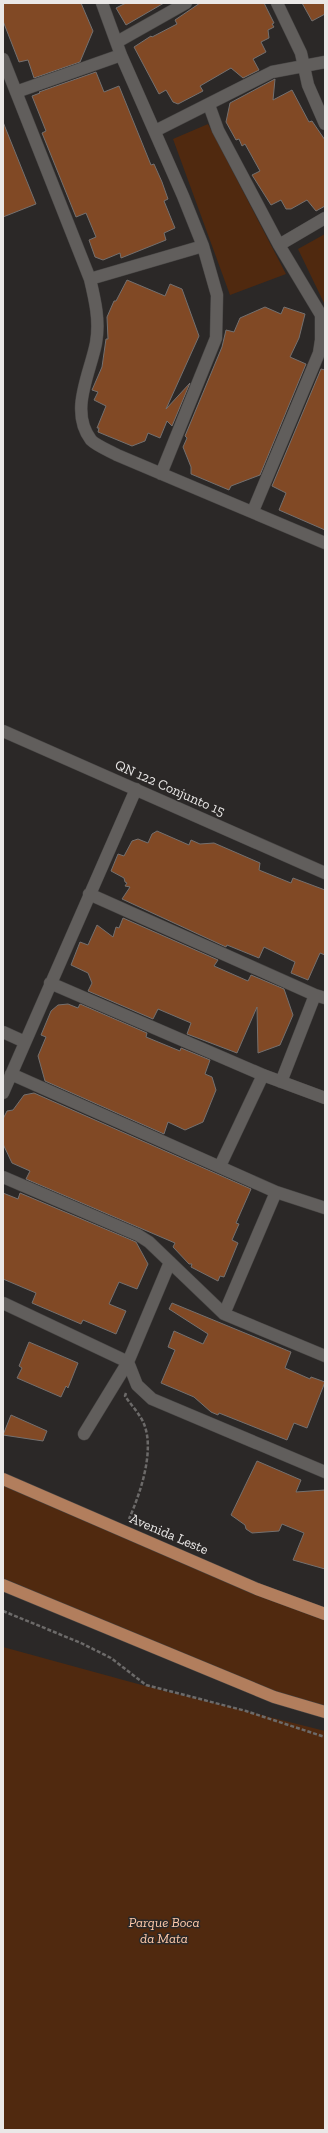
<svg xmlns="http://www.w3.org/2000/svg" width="328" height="2133" font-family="'Zilla Slab',serif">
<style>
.green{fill:#50290f}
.building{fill:#814925;stroke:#74706f}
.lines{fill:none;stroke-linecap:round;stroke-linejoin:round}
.minor-casing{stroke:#474544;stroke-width:13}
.major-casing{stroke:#474544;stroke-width:13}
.path{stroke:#6c6a69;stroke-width:2.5;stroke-dasharray:4 2;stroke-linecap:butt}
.minor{stroke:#615e5c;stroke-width:12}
.major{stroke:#b27e5d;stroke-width:12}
.labels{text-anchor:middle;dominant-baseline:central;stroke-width:3;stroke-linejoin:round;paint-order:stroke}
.street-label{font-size:14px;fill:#eae8e7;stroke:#2b2827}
.park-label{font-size:14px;font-style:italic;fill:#fec9aa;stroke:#2b2827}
</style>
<rect width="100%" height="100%" fill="#2b2827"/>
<path class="green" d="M208,124l78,150 -56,21 -57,-156z
M325,234v71l-27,-56z
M3,1480l322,133v97l-50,-14 -272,-118z
M3,1647l146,40 176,44v399h-322z"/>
<path class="building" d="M3,3h78l12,28 -13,31 -46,16 -6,-18 -9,2 -16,-41z
M126,3h38l-38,22 -10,-17z
M200,3h64l10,20 -2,1 2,3 -6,3 1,8 -8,4 5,10 -13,7 6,11 -16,8 -12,-10 -31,18 3,5 -25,13 -5,-2 -7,-12 -7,4 -25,-47 17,-11 1,1 25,-13 -2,-4z
M302,3h23v11l-13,7z
M96,72l8,20 15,-6 32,79 3,-1 8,18 6,17 -4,2 11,27 -11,5 2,7 -45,18 -1,-5 -17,7 -8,-3 -6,-17 7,-3 -10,-24 -10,4 -34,-84 4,-2 -14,-35 8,-3 -1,-1z
M275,79l-2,21 19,-10 17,32 3,-1 13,19v66l-9,5 -9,-11 -16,9h-5l-5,-9 -10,5 -19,-30 8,-4 -15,-27 -3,2 -3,-7 -3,1 -10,-18 4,-19z
M3,122l33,82 -33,13z
M127,280l38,16 5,-12 12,5 17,47 -33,73 24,-26 -18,43 -5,-5 -7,17 -12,-5 -3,8 -13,5 -34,-14 1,-4h-2l9,-22 -12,-6 4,-8 -6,-2 10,-23 4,-28h2l-1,-22 7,-16h2z
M265,307l16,7 3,-7 21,7 -6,24 -9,19 16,7 -46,111 -29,11 -2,4 -38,-16v-7l-8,-20 4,-9 -2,-2 37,-89 4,-17 8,2 6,-14z
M321,369l4,1v160l-46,-20 7,-17 -14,-7z
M157,831l32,14 2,-5 9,4 14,-1 46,20 -1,7 32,13 2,-5 32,12v65l-5,-2 -12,27 -17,-7 4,-11 -31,-15 -5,11 -32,-13 -1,2 -104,-48 8,-12 -5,-1 2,-3 -2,-1 -1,-4 -13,-7 7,-17 6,2 8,-15 6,-2 10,4 4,-9z
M123,918l95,42 -4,6 34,15 3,-6 33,14 9,26 -13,30 -22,8 -1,-46 -20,46 -50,-19 4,-11 -33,-14 -5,10 -65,-28 4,-8 -4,-10 -17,-8 9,-23 8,3 9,-20 16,12 3,-10 3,1z
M68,1004l10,4 2,-4 67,29 -1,4 34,14 1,-3 29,12 -5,14 7,3 4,13 -13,32 -18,8 -17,-8 -4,12 -119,-53 -7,-25 8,-19 -5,-2 10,-24 7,-6z
M34,1093l217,96 -15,34 3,1 -7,16 6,3 -14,34 -4,-1 -2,5 -27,-14 1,-3h-3l-16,-17 2,-4 -149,-64 4,-8 -18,-8 -9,-19v-25l4,-8 6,-1 11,-15z
M3,1193l15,6 2,-6 116,49 12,22 -11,25 -18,-7 -10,22 17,7 -10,23 -33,-14 -2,4 -49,-21 4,-10 -33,-14z
M172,1303l119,49 -6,16 25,11 1,-2 14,5 -18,46 -13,-5 -7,17 -68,-27 -1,2 -7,-3 -17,-15 -33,-14 14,-33 -7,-3 6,-16 29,13 5,-10 -39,-25z
M29,1342l49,21 -10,25 -2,-2 -5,11 -44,-19 5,-10 -3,-2z
M11,1415l36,16 -4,10 -40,-6z
M257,1461l44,19 -5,12 29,-2v79l-32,-9 11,-27 -22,-9 -3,7 -27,2 -6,-4 -1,-4 -14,-10z"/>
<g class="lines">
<defs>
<path id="minor" d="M102,3l19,52 62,141 20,50 14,49 -1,43 -55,136
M277,3l24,50 7,32 17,39
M117,42l69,-39
M3,59l87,220c5,21 10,42 6,64 -6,31 -27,68 -5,97 6,6 19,11 26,15l208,88
M16,92l105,-37
M209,105l9,25 61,115 42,70v25l-2,13 -66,158
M155,131l117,-59 53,-10
M279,245l46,-27
M90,279l113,-33
M3,731l322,142
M89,894l226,101 10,3
M50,983l213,92 62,23
M3,1032l22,10
M11,1074l265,118 49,16
M281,1082l34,-87
M3,1093l133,-304
M220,1166l43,-91
M3,1177l135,58 11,7 75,72 101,42
M3,1303l125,59 9,23 15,14 173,73
M224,1314l52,-122
M84,1434l44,-72 42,-100"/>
<path id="major" d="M3,1479l254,110 68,25
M3,1585l271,112 51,15"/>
</defs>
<use href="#minor" class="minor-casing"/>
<use href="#major" class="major-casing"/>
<path class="path" d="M126,1393l-1,3c6,9 15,18 19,28 11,27 -4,70 -15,95
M3,1611l78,32 30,15 35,27 100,26 79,26"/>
<use href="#minor" class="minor"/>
<use href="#major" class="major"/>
</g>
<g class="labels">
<g class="street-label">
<text transform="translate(170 788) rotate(24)">QN 122 Conjunto 15</text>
<text transform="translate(169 1534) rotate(23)">Avenida Leste</text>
</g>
<g class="park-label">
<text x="164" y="1922">Parque Boca<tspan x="164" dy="16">da Mata</tspan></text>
</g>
</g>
<rect width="328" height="2133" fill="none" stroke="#eae8e7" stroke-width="8"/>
</svg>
